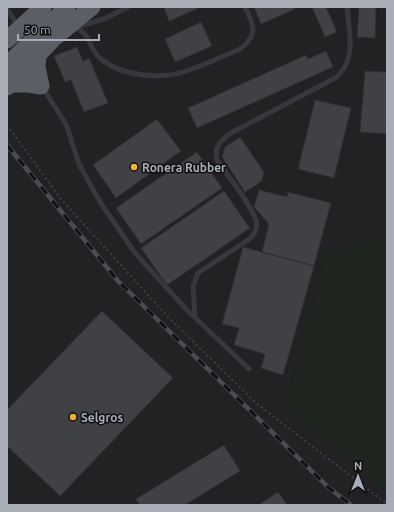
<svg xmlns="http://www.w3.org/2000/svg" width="394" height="512" font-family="Ubuntu,sans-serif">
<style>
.built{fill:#222225}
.green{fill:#1e261f}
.building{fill:#404145;stroke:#303034}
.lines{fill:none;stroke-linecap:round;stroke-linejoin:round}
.path{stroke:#3d3f44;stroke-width:2;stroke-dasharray:2 3;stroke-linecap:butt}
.service{stroke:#37383d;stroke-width:5}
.trunk{stroke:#5b5e65;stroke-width:17}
.rail-casing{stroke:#4a4c52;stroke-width:4.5}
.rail{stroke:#111113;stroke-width:3;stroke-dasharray:9;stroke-linecap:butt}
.poi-dot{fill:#f2b134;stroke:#111113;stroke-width:1.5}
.labels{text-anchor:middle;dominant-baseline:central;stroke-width:3;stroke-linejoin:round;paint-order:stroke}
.poi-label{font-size:12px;font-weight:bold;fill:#a8adb8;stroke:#111113;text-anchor:start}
</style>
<rect width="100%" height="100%" fill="#161618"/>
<path class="built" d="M7,7h380v229l-63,18 -38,151 101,87v13h-380z"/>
<path class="green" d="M387,236v256l-101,-86 38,-152z"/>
<path class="building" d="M167,7h31l1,1 -30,13 -5,-13z
M254,7h41v2l-34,15z
M312,7h14l11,25 -12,5z
M359,7h17l-1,31 -18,-1z
M201,22l11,24 -37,16 -10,-23z
M77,47l6,14 6,-3 19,45 -24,9 -13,-32 -6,2 -11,-26z
M326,51l7,16 -136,61 -9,-20 118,-53 2,4z
M365,71l22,1v62l-27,-2z
M315,100l36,8 -17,70 -36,-9z
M157,119l24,32 -65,47 -23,-33z
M240,137l24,35 -2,9 -17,11 -23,-35 3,-10z
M197,152l25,36 -81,56 -25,-36z
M259,190l28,7 1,-5 43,11 -17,63 -52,-14 7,-28 -15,-17z
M224,191l26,37 -83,57 -26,-37z
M243,247l71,19 -31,109 -22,-7 4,-14 -31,-9 5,-17 -17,-4z
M102,311l71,67 -113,118 -53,-50v-36z
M224,445l16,26 -55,34h-45l-4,-6z
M278,492l9,13h-27v-1z"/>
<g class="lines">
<path class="path" d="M7,125l53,73 108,119 88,86 131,101"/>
<path class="service" d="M7,9l11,17
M79,26l25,-7 24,-12
M75,27c17,8 13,22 26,32 22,18 62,21 88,11 18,-6 34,-14 51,-21 19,-14 14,-24 5,-42
M43,88l23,36 13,40 21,38 35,51 52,57 62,59
M195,318l-2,-32 5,-13 53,-35c4,-5 7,-11 5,-17 -4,-16 -29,-46 -39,-61 -3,-12 2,-18 12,-26l108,-57c20,-20 12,-44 10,-70"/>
<path class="trunk" d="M7,40l36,-33
M7,65l60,-58
M9,84h19l13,2 -4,-19 1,-13
M7,87l46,-48 39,-32"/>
<defs>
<path id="rail" d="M7,145l111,136 211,207 22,17"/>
</defs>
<use href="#rail" class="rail-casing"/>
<use href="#rail" class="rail"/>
</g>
<g class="poi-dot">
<circle cx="134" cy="167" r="4"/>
<circle cx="73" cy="417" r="4"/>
</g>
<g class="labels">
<g class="poi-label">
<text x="142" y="167">Ronera Rubber</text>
<text x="81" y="417">Selgros</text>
</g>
</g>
<rect width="394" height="512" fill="none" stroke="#a8adb8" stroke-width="16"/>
<g transform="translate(358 476)" stroke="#111113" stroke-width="3" paint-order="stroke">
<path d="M0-3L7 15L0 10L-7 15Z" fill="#a8adb8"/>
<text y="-6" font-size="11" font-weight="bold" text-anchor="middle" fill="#a8adb8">N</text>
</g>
<path d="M18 34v6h81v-6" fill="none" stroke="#a8adb8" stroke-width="2"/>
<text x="24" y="34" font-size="12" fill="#a8adb8" stroke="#111113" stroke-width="3" paint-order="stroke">50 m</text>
</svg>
